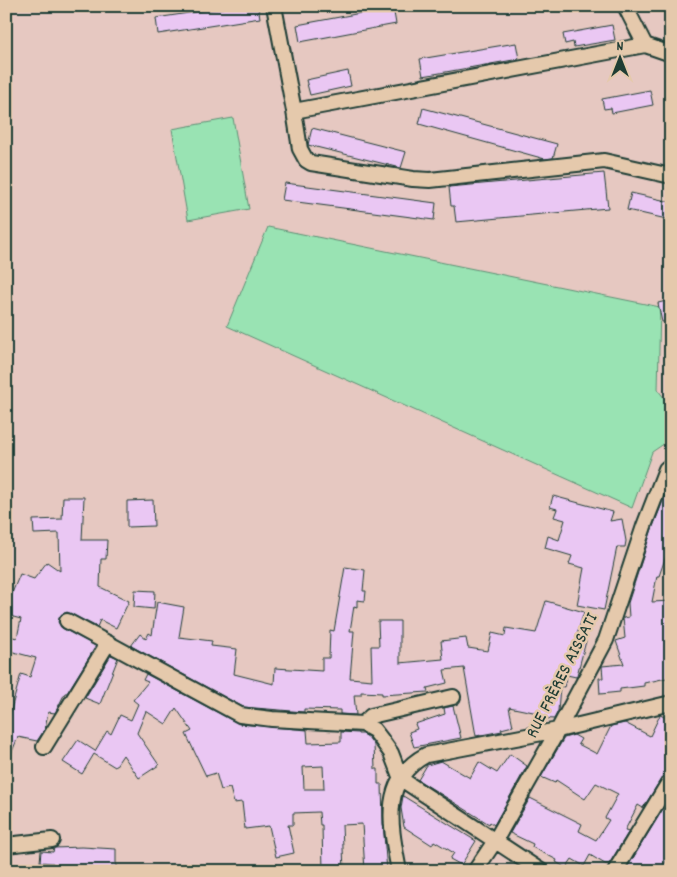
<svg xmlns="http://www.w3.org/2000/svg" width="677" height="877" font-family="Dekko,sans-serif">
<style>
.green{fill:#99e3b3;stroke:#5c9074}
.building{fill:#eac7f3;stroke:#1f3d34;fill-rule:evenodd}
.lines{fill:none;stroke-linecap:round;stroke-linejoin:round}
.minor-casing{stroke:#1f3d34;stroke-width:18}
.minor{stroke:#e5c9ac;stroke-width:14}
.labels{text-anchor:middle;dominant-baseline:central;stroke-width:5;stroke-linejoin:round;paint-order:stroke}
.street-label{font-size:18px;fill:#1f3d34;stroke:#e5c9ac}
</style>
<rect width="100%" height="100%" fill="#e6c8c1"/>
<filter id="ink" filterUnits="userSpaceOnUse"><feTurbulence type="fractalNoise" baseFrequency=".02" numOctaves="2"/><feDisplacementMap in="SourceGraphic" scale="10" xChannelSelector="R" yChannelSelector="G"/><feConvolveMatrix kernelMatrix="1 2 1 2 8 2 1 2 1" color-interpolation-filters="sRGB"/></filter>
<g filter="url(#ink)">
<path class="green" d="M233,118l16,91 -61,11 -16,-91z
M268,227l392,80 -2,83 13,17v32l-19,13 -20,56 -405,-182z"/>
<path class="building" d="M235,6h23l2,12 -102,16 -2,-16z
M393,7l3,17 -96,18 -3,-17z
M612,25l3,15 -41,7 -1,-5 -8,2 -2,-10z
M516,43l3,16 -96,17 -3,-17z
M348,71l3,15 -41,9 -4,-15z
M650,90l3,15 -41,8 -1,-5 -7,1 -2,-10z
M423,108l134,36 -4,14 -8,1 -126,-35z
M312,128l94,24 -5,16 -93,-23z
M604,173l4,35 -152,14 -2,-16h-3l-2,-19z
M285,183l151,20 -2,17 -152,-20z
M631,193l40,9v18l-44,-10z
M671,300v20l-9,2 -4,-19z
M671,481v79l-5,-4 -7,20h-2l-5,26 19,-1v76l-27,6v3l-24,3v3l-20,2 -1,-16h4l-1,-12 22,-2 -8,-23 9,-3 -2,-20 6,-1 -1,-14 24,-74z
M553,496l60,16 -3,9 12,-2 4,22 -1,6h-8l-13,63 -27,-5 7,-37 -15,-4 3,-8 -27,-8 3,-12 11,4 6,-20 -11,-3 3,-8 -7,-2z
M63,497h21l-2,43h25l-1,19h-5l-1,28 29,14 -13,27 -16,-8 -3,7 -30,-15 -7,4 -2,6 4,6 34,18 -29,47h-2l-10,20 -7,-1 -3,17 -8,12 -19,-4 -12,29v-32l6,-28 9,-32 9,3 6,-19 -30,-8 3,-14 8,2 4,-19 -15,-4 6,-22 8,-19 14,5 13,-17 13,9 -1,-38 -25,1 -1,-14 29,-1z
M153,500l1,26 -27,1v-26z
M345,567l20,3 -2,21h3l-1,10 -8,-1v7l-3,-1 -4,25h4l-4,47 22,2 -1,-34h8l-1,-25h22v42l43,-4 -2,-18 25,-3 2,10 20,3 4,-18 13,3 1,-8 30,5 10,-32 38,11 -8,26 10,3 -9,34 -1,2 -9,-2 -3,12 -4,-1 -2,25 -4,8 -16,-1v-5l-29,-6 4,19 -12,3 1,2 -26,5 -12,-68 -20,2 3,13 -20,5 1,4 -46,3v-2l-21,-1v3h-7l2,20 -16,-1v-4l-36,-1v3l-61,-5 -112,-61 9,-12 6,5 3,-6 3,2 5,-33 27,5 -5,30 33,4 -1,5 26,3 -3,25 40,10 1,-16 47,3v-13h7l1,-28 4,1z
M135,590l20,1 -1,18 -20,-2z
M111,655l7,3 -18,46 -15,-6z
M146,674l93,50 68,6 1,13 33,-1v-10l17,1v1h5l5,3 6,8 1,24h3v15h4l1,39 4,48h-22l-3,-47 -20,1 2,46h-21l-1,-46h-2l-1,-13 -26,1v12h-5l6,28 -18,4 -7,-31 -24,3 -3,-27 -8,1 -4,-15 -9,2 -5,-17 -10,3 -20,-42 6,-3 -16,-23 -10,16 -20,-13 -9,22 22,32 -20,13 -16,-23 -8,12 -21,-13 -12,20 -19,-12 15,-22 17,11 12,-20 4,3 9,-19 11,5 7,-16 -5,-4 15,-18 -5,-2zM323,766l1,23h-20l-1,-22z
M453,706l8,32 -47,9 -5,-15 8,-3 -2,-5 30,-10 -1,-6z
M660,715l11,5v50l-7,4 -21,34 -5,-3 -13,25 4,1 -20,33h-4l-15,-9 -6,11 -12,-7 -6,9 -10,-6 1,-2 -25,-13 1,-3 -23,-11 20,-35 52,26 -3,7 17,9 13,-20 -4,-2 13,-24 -22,-11 -11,16 -29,-19 -1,3 -14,-6 23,-39 10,-3 7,4 -3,5 19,10 14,-28 14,-3 25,13z
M510,754l17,12 -33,59 -4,-3 -1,2 -71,-44 9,-15 14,-4 29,17 9,-16 18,11z
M403,796l73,45 -15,24 -11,-6 4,-6 -20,-12 -2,4 -28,-18 -3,-19z
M671,796v55l-10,20h-36z
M82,847l34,2v22l-63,-1v-7l-13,-1 1,-11 12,1 1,-4z"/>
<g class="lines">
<defs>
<path id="minor" d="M274,6l20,105 6,38 6,11 5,3 102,16 17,1 174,-19 67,15
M625,6l20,39
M294,111l351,-66 26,9
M67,621l173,94 32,4 91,5 11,6 7,9 10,14 10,26 140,92
M363,724l8,-8 82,-19
M44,747l64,-104
M6,845l46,-5
M399,871c-8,-43 -20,-91 27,-116l132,-25 113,-27
M475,871l20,-30 63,-111 48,-90 38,-114 22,-57 5,-4
M615,871l56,-92"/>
</defs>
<use href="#minor" class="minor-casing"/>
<use href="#minor" class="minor"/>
</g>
</g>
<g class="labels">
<g class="street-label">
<text transform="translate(563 676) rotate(-63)">RUE FRÈRES AISSATI</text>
</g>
</g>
<rect width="677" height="877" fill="none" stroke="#e5c9ac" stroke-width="25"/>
<rect x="12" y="12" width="652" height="852" fill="none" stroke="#1f3d34" stroke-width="2" filter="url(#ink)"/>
<g transform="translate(620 58)" stroke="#e5c9ac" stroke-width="4" paint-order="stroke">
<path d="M0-4L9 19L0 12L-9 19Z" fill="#1f3d34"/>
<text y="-8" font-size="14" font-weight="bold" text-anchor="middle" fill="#1f3d34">N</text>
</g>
</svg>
